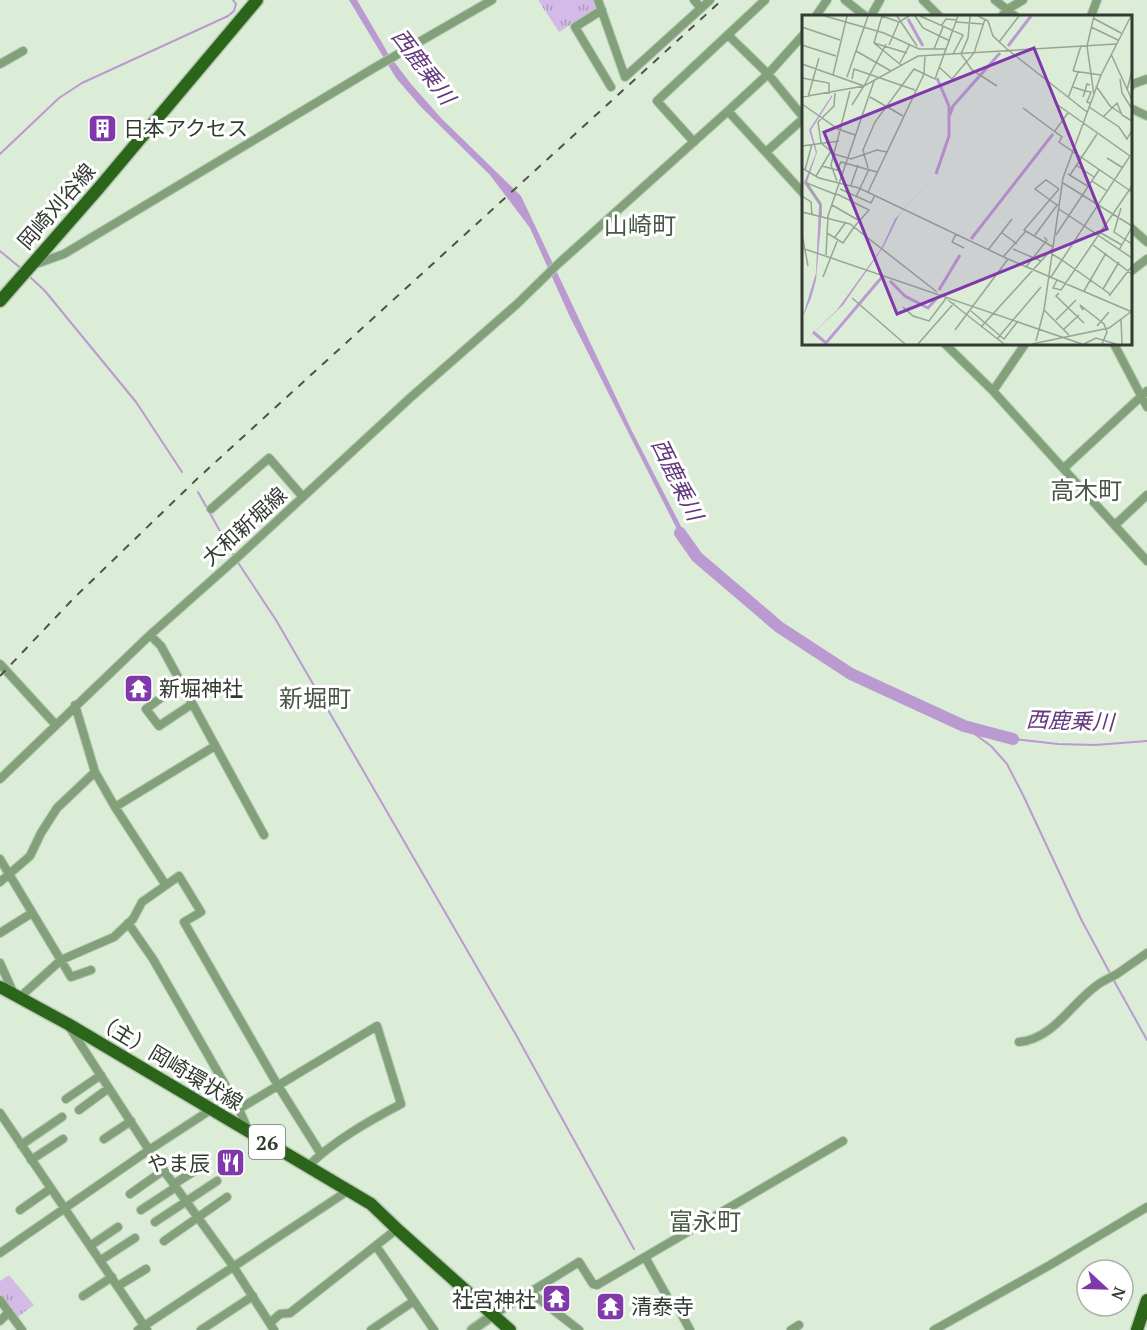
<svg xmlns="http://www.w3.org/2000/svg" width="1147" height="1330" font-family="'PT Serif','Noto Sans JP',serif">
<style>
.park{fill:url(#park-tufts)}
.water{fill:#ba9ad1}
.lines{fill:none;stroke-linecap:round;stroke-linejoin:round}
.stream{stroke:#ba9ad1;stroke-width:2}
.river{stroke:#ba9ad1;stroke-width:12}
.minor-casing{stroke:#b9c8b6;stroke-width:10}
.tertiary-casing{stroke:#b9c8b6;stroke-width:12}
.primary-casing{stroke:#b9c8b6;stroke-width:15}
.minor{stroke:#82a17a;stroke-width:8}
.tertiary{stroke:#82a17a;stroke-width:9}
.primary{stroke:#2a6519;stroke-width:12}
.rail{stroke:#4b544a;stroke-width:2;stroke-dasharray:8 8;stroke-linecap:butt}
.labels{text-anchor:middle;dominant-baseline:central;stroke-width:6;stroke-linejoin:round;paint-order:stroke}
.shield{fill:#fff;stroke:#707570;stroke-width:1.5}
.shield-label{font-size:20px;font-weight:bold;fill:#333a32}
.poi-label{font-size:21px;fill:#333a32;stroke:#fff;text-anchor:start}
.street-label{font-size:21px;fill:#333a32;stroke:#fff}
.water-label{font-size:22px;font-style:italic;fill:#63397d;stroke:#fff}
.quarter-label{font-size:24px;fill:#495746;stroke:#fff}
.inset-river{fill:none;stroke:#ba9ad1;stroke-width:3}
.inset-road{fill:none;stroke:#98a595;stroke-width:1.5}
.view{fill:#8138aa;fill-opacity:0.15;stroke:#8138aa;stroke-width:3}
.inset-edge{fill:none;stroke:#333a32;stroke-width:3}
</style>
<defs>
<pattern id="park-tufts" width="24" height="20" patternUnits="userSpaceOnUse" patternTransform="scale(1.5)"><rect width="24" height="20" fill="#d4bbe7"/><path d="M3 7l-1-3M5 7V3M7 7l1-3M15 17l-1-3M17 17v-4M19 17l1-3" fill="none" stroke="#ad99bc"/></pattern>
</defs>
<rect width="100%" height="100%" fill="#dbecd7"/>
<path class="park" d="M538,0h57l2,8 -38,24z
M9,1275l25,30 -18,13 -16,-24v-13z"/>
<path class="water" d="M349,0h8l32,55 22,29 30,34 80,78 110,233 58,113 -3,5 -116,-230 -40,-89 -40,-53 -69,-68 -25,-29z"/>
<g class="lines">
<path class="stream" d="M0,154l59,-56 23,-15 146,-67 6,-5 2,-7 -3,-4
M0,251l23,19
M29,276l16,15 91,111 46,70
M198,492l36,64
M237,561l39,59 239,413 119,216
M964,726l27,20 16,18 16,31 59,126 29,54
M1013,739l45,5 37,1 52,-4
M1113,979l34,61"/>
<path class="river" d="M680,533l17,24 82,70 72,47 113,52 49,13"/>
<defs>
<path id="minor" d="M598,0l27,77 85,-77
M694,0l7,8
M845,0l20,16
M923,0l16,16
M995,0l20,16
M602,10l-27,17 36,60
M816,16l11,-16
M871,16l9,-16
M1002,16l6,-7 15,-9
M1091,16l6,-16
M728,35l40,39 36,44
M0,64l23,-13
M1130,87l3,-3 14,-5
M1130,108l17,8
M728,111l76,83
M694,142l-37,-41 108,-101
M766,152l38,-34
M1130,227l17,15
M33,265l31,-11 310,-186 118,-68
M1130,272l17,-13
M945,344l48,47 154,170
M1114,344l33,63
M993,391l32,-47
M1064,468l83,-77
M211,509l58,-51 34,39
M1115,525l32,-30
M150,635l11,11 103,189
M0,664l55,60
M181,683l-35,26 13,17 33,-22
M75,705l20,67 20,35 50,77
M0,779l150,-144 89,-79 171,-158 107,-94 41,-40 170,-153 40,-37 36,-40
M115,807l100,-61
M0,859l71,118 20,-7
M0,882l30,-26 11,-23 16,-25 38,-36
M128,923l25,36 86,150 9,21
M0,933l32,-20
M0,963l14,31
M19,998l42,-38 53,-23 19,-18 9,-17 37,-26 22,36 -17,10 93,162 44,70
M70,1028l79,122 84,116 41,64
M1019,1042c34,-3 52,-38 77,-56 6,-5 14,-8 21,-12 10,-7 20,-14 30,-21
M66,1099l35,-24
M239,1109l138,-83 24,78c-32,17 -66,36 -93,62
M79,1110l30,-22
M0,1113l147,217
M104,1139l27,-18
M21,1145l41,-28
M31,1160l32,-21
M174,1184l30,-19
M130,1194l34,-24
M20,1210l30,-21
M141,1210l35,-23
M155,1222l62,-41
M164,1241l63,-44
M90,1246l28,-19
M376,1246l58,84
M0,1253l149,-103 63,-41
M645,1257l24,43 7,4 14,26
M101,1260l34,-22
M118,1286l28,-17
M530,1292l49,38
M83,1296l29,-19
M0,1300l22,30
M493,1315l86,-53 14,22 4,1 246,-144
M0,1321l9,-9
M270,1323l10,-9 10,-1 107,-84
M138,1330l211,-140
M201,1330l52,-34
M371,1330l43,-29
M791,1330l8,-5
M934,1330l116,-65 97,-58"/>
<path id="tertiary" d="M472,1330l21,-15"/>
<path id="primary" d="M0,301l98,-112 159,-189
M0,987l68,37 303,180 26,25 113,101
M1137,1330l10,-30"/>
</defs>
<use href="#minor" class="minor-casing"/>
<use href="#tertiary" class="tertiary-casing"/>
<use href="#primary" class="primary-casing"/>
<use href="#minor" class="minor"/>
<use href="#tertiary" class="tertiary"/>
<use href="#primary" class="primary"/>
<path class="rail" d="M0,676l74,-78 124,-120 524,-478"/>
</g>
<defs>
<symbol id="building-square" viewBox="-11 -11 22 22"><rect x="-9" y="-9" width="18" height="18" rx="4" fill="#8138aa" stroke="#fff"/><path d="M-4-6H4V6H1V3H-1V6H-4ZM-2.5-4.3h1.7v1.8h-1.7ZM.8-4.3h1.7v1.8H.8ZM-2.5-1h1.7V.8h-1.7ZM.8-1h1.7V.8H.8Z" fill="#fff"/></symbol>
<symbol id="temple-square" viewBox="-11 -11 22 22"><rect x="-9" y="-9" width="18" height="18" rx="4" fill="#8138aa" stroke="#fff"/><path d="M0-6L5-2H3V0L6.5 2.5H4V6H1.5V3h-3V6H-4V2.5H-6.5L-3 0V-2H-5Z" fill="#fff"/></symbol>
<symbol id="restaurant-square" viewBox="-11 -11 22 22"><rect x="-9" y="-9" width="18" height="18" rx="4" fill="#8138aa" stroke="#fff"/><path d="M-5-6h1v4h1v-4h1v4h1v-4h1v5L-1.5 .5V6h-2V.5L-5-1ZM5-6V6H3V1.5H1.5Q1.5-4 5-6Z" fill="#fff"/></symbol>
</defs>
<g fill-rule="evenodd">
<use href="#building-square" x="86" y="112" width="33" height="33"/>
<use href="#temple-square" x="122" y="672" width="33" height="33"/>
<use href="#restaurant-square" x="214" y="1146" width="33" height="33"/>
<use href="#temple-square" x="540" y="1282" width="33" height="33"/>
<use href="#temple-square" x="594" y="1290" width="33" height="33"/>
</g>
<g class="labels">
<rect class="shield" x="249" y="1125" width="36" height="34" rx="4.5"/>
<g class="shield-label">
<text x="267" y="1142">26</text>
</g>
<g class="poi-label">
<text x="123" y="128">日本アクセス</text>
<text x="159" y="688">新堀神社</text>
<text x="210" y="1163" text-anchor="end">やま辰</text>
<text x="536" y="1299" text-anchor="end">社宮神社</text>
<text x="631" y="1306">清泰寺</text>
</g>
<g class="street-label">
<text transform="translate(56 206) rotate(-49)">岡崎刈谷線</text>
<text transform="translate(244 526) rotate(-42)">大和新堀線</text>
<text transform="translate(169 1061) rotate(31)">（主）岡崎環状線</text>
</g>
<g class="water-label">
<text transform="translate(424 66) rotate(53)">西鹿乗川</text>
<text transform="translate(678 479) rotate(64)">西鹿乗川</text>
<text transform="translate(1070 720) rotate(2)">西鹿乗川</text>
</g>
<g class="quarter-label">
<text x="640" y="225">山崎町</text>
<text x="1086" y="490">高木町</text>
<text x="315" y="698">新堀町</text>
<text x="705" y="1221">富永町</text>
</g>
</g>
<g transform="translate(802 15)">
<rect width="330" height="330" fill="#dbecd7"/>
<path d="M30,80v2l-21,33 6,22 -10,30 14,22v19l-5,57 -5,18 -9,21 14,-46 3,-68 -15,-22 12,-30 -7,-23zM138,155l-41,45 -15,31 -41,59 -41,39 35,-34 44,-61 14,-30z" fill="#ba9ad1"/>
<path class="inset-river" d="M106,4l15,27M206,31l23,-30M135,63l12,28M148,100l3,-9 47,-53M134,159l13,-38v-30M169,224l82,-105M88,266l15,15 23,12 9,-10M137,275l21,-35M11,317l13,11 56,-66"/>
<path class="inset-road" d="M23,1l59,17 35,16h28M95,1l20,30M113,1l8,12 27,13M118,1l43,19 -10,19M168,1l-2,22 -7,16 11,16 25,16M176,1l10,5 5,15 14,13 80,63M291,3l28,15M154,7l27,2M139,11l5,-7 11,1M0,12l38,13M289,12l27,13M197,27l20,-26M72,28l8,-27 17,6M72,28l27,22M72,28l33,10M0,30l34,11M87,30l10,-23 10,-6M132,34l9,-22M54,36l35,20M309,39l21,46M98,48l10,-19M0,49l62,22 -12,19M137,52l13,12 22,-26 11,-34M271,56l28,4M271,56l8,-25M31,60l14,-59M45,62l21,-61M0,63l27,5v11M50,64l2,-10 61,21M318,64l2,14 10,16M62,71l22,-42M294,71l14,20 12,8M271,72l12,4 -2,6M325,75l5,-20M292,80l-7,-49 7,-30M0,82l62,-11 54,-30 198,-12M6,82l11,-39M68,82l33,19M266,83l10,-26M253,88l75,53 -68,104 48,34M288,88l-3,-1 4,-10 -6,-1 2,-7 3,1M0,89l36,25 17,6M287,92l30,20 8,12 5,-9M221,93l39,29 -3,5 73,50M301,102l14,-14 5,12 10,6M252,117l14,-19M18,127l14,12 17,5 26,-9 10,2M19,127l-3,-20 16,-16 1,-13M0,131l37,-5M305,143l16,10M274,150l18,12M20,151l15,4 4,-8 36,10M0,153l17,10 40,10 149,71 124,53M66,153l-5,-18 12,-28 39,-53 21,10 23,-63M3,155l7,-26M266,159l21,13M268,160l27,-41M14,161l15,-25M35,166l-6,-16 19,-74M290,166l15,10M261,168l69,43M49,170l7,-20M38,174l31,14 4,-8M66,177l56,-118 1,-18M35,179l32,16 -15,17M0,181l9,6 1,13M54,182l13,-28M30,190l26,15M255,190l-22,-16 11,-9 13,9M319,193l-7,24 18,12M257,194l73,49M0,197l48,12 87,68M19,202v-13l-14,-21 30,12M199,217l16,12M25,218l16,10 11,-16M299,218l21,12M0,219l6,32M154,219l-4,8 12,6M233,220l23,-31M254,220l43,-65M33,222l11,-15M291,230l39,29M251,232l-29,-17 35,-41M0,233l280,96M211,234l28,12M186,235l24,-31M317,235l13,-23M24,240l2,-39 46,-135M201,242l23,-26M224,252l21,-27 -3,-3M21,262l15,-38M249,262l11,-17 -10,-6M255,265l-4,8 8,2 71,-104M301,274l16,-27M282,276l22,-38M257,278l-3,3 28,27M307,281l23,-30M50,283l53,46M146,285l56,44M101,292l10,9 16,5 18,-24M242,295l25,25M281,295l-3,-5 24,19 3,8 -5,12M169,296l33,28 14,-18M319,304l1,25M254,305l20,-20M295,311l12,-14M179,312l71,-78M262,314l15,-14M153,315l53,-71M195,324l44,-52M234,326l8,-31 19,-132 38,-103 30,-59M116,329l36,-41M230,329l77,-16 23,-17M282,329l12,-6 20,6"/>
<path class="view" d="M232,33l73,181 -210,85 -73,-182z"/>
<rect width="330" height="330" class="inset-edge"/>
</g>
<g transform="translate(1105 1288) rotate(112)"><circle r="28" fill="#ffffff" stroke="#adb0ad" stroke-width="1.5"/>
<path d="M0-4.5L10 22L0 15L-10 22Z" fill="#8138aa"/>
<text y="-9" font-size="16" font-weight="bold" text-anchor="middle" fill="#333a32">N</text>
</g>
</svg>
